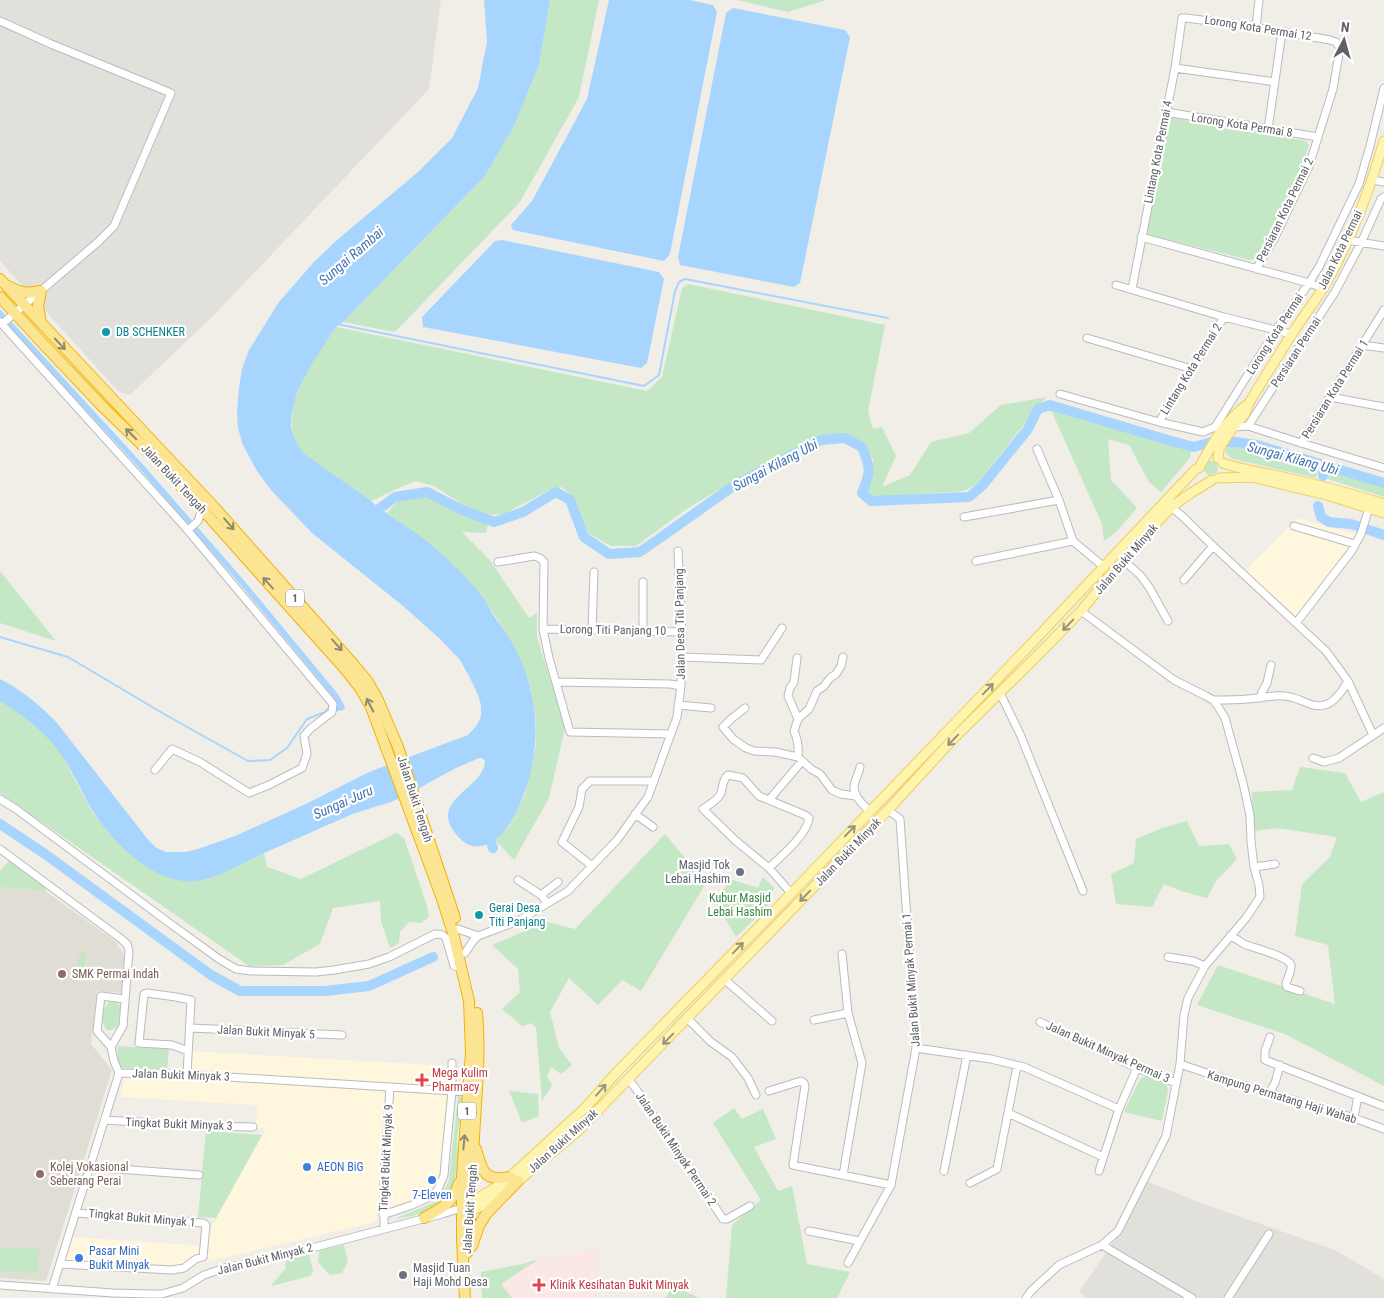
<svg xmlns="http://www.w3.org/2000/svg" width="1384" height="1298" font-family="'Roboto Condensed',sans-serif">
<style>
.commercial{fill:#fef7de}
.industrial{fill:#e2e0db}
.education{fill:#e0ddd4}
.medical{fill:#fbe7e4}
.green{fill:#c4e7c5}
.water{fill:#a8d5fe}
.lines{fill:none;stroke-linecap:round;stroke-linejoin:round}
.stream{stroke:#a8d5fe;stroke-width:2}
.canal{stroke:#a8d5fe;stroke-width:5.5}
.river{stroke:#a8d5fe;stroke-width:10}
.minor-casing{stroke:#b9bbc0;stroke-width:9}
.major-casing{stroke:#f0cd5f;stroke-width:11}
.highway-casing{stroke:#f3b203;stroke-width:12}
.minor{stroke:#fff;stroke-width:7}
.major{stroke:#fef4ad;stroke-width:9}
.highway{stroke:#fce592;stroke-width:10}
.oneway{stroke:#8d8973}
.oneway2{stroke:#96947f}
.culture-dot{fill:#0f9aa8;stroke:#fff;stroke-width:2}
.worship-dot{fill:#6b7280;stroke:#fff;stroke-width:2}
.education-dot{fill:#8d6e63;stroke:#fff;stroke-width:2}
.health-dot{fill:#e0444e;stroke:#fff;stroke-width:2}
.shop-dot{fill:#3f7fe0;stroke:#fff;stroke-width:2}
.labels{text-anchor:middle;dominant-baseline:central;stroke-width:4.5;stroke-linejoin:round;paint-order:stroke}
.shield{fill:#fff;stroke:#8e9094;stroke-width:1}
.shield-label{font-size:11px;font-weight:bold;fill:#5e6166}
.street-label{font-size:12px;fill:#5e6166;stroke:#fff}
.culture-label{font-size:12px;fill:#0d838f;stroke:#fff;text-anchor:start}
.worship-label{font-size:12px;fill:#5b616d;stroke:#fff;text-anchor:end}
.park-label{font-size:12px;fill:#36853e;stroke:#fff}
.education-label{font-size:12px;fill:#785e54;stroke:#fff;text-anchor:start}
.health-label{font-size:12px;fill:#be3a42;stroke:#fff;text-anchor:start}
.shop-label{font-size:12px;fill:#366cbe;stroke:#fff;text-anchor:start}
.water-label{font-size:14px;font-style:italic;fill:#4475b1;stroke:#fff}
</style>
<rect width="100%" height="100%" fill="#f0eee6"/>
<path class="commercial" d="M1297,518l68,19 -63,87 -57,-53z
M188,1051l264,15 -8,109 -10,20 -51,20 -12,8 -165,39 -32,11 -111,-5 9,-31 136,9 2,-16 56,-101 -10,-1 1,-23 -137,-8 6,-24 61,2z"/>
<path class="industrial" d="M0,0h441l-12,89 -215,226 -84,80 -11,-3 -119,-131z
M1146,1181l55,22 134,47 49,29v19h-298l-7,-6 46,-67z"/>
<path class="education" d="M0,887l45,4 70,50 10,15 -2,37 -26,-2 -6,53 21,26 -66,211 -46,-3z"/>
<path class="medical" d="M599,1250l-3,48h-114l-1,-26 42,-8 16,-5z"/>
<path class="green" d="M550,0h49l-20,97 -59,105 -125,130 -52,-10 142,-146 30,-52 24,-59z
M737,0h89l-38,12z
M1168,117l138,24 3,5 -21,52 -21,42 -11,18 -7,2 -104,-26z
M688,284l197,41 -17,86 5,18 9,-2 14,29 -14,31 28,-12 21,-33 38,-9 32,-28 46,-8 -14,13 -7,12 -50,63 -13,6 -88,6 -6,-3 -2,-4 6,-16v-15l-9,-16 -14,-8 -16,1 -22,5 -15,11 -26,14 -37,15 -46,27 -52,38h-25l-23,-13 -14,-35 -12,-11 -13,3 -45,24 -19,1 -20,-9 -31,-20 -18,-5 -20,8 -25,12c-15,-10 -30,-20 -45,-31 -7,-5 -18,-11 -24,-18 -30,-40 12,-91 34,-125l311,64 15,-14 20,-89z
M1051,410l140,41 -1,7 -29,34 -12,-10 -20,-37 -21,-6 3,41 26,28 -21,24 -12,9 -2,-17z
M1238,445l80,24 -2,9 -74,-17 -11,-3 -6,-5 1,-5z
M1204 468a7 7 0 1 1 14 0a7 7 0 1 1-14 0Z
M1329,471l55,16v10l-56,-18z
M425,496l42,20 21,8 -2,9 -24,-1 27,27 40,59 8,-5v24l28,91 -16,70 -35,62 -19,-20 14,-14 7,-12 9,-20 11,-49v-26l-5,-30 -8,-23 -11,-24 -29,-45 -27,-28 -28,-26 -41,-30 12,-13z
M0,571l56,70 -56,-18z
M0,701l28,17 19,19 15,18 23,44 10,17 14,17 108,42 47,-22 3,14 34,12 95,-46 8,5 23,68 2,11 -8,6 -12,-1 -9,10 -1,11 -9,5 -9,-27 -1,-20 -47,7 -13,36 -37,21 -34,1 -249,-173z
M1300,767l45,6 16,29 23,-10v294l-99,-52 -88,-29 21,-40 117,39 -7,-59 -33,-9 7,-52 28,-27 7,-20 -60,-9 -24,3 -1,-39 40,-2z
M1187,821l12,25 30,-2 8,15 -21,22 -9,17 -26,-7 -17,-7 -12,23 -36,-3 -5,-30 23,-11 2,-24 26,-11z
M665,834l41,49 -65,108 -19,-11 -24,25 -29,-27 -19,34 9,36 13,17 -11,9 -10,-7 -4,10 5,8 -10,16 -6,-73 -4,-5 -10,3 -20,-17 18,-17 -2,-23 -26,-24 55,-23 28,7z
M9,861l37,26 -1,4 -45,-4v-16z
M763,877l11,11 -4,16 -34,33 -23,-38 20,-19 25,8z
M86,950l-2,25c-7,-3 -7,-6 -6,-13 0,-6 1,-9 8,-12z
M109,1002h4l6,2 1,4 -2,18 -6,4h-5c-7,-8 -5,-21 2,-28z
M118,1046l51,3 -2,21 -46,-2 -4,-8z
M1146,1076l20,7 2,7 -6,31 -38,-9 16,-33z
M509,1091l29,3 1,22 -17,7z
M458,1096h2l2,3 -1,20 -3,11 -1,10 1,12 -4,41 -20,16 -22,7 -18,3 46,-19 9,-20z
M734,1108l8,11 21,-10 13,30 -22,8 24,44 14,-5 15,78 43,8 -13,26h-111l6,-73 29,-25 -48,-77z
M206,1131l56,4 -46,83 -18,-1z
M344,1245l4,17 -6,11 -12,2 -12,-13 1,-11z
M0,1247l39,2 -1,24 -38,-2z
M309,1254l4,17 -3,5 -39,10 14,-17 1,-10z
M539,1259l-38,25 11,14h-30l-1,-26 42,-8z
M674,1286l25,12h-34z"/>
<path class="water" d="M484,0h66l-11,65 -24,59 -30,52 -142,146 -7,5 -25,38 -14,27 -6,24v11l4,13 8,13 68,48c8,8 18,13 27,20 11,7 21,14 31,22 19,16 38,34 53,53 6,7 9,16 14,23 6,8 12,16 17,25 29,55 30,110 4,167 -7,15 -24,39 -44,35 -7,-1 -13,-7 -18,-13 -26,-34 29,-44 30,-72l-3,-3h-3c-13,6 -26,11 -38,18 -14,7 -28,17 -43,23 -16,7 -34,10 -50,17 -26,11 -51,23 -77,34 -24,10 -61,35 -88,31 -29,-4 -55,-26 -74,-48 -21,-23 -30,-52 -47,-77 -17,-25 -37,-39 -62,-55v-22c23,12 39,25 57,44l89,114 9,10 11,5h20l12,-3 37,-13 73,-33 61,-31 99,-37 9,-10 4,-9v-11l-3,-10 -9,-19 -9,-16 -21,-22 -36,-32 -91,-73 -41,-43 -14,-19 -15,-28 -4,-16 -1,-15 2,-24 3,-19 7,-19 30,-48 35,-40 23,-22 81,-68 34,-34 26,-50 9,-47z
M609,0h80l24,5 4,7 -47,242 -6,7 -151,-31 -2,-5 21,-24 55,-102z
M733,8l112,22 5,7 -50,246 -6,4 -114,-22 -2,-8 48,-244z
M502,240l157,32 5,7 -17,84 -6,5 -218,-41 -1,-10 73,-76z"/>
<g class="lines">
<path class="stream" d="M337,324l307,62 15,-11 16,-84 4,-9 6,-3 203,39
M0,637l68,20 96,57 84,47 22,-1 17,-12 20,-29 21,-8"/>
<path class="canal" d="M0,313l139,151 101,116 96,116 6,11 -14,4"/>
<path class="river" d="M1323,476l1,-11
M1318,506l3,11 8,5 22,2 33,11
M370,520l9,-11 16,-12 32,-5 35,18 32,12 29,-10 33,-20 14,8 14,37 25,17 31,-2 95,-67 86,-45 24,-2 17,9c9,22 9,24 0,46l9,8 98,-4 13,-11 46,-57 10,-20 12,-4 118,35 26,7 18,-5h24l21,3 127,38
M0,824l45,30 166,121 29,16h85l44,-5 64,-29
M491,829v13l2,6"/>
<defs>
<path id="minor" d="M0,21l51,23 120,49 -57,133 -16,16 -96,82
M1256,27l3,-27
M1175,68l100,14
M1166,112l152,25
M1268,129l14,-97
M1372,180l12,2
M1141,237l168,46 14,5
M1347,240l37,6
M1116,285l108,32 67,17
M1132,289l43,-221 7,-50h4l70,9 74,13 6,2 4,6 -7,41 -24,77 -35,73 -18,30
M0,322l185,205 148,177 -1,8 -22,17 -6,7 3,18 -5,14 -33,17 -20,8 -49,-31 -28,-13 -17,21
M1087,338l105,31
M1362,345l22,3
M1060,394l99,28 44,10 12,-5 61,-97 33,-47 10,-16 40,-83 11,-38 14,-58
M1330,397l54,10
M1159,422l65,-105
M1248,426l87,-134 26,-49 20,-44 3,-2
M1233,427l15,-1 53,17 83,25
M1301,443l83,-133
M1037,449l22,51 14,41 31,26
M1171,507l10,8 32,31 113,105 22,30 25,54
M964,517l95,-17
M1294,526l61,18
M188,530l10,-9 4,-12
M1123,560l17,15 9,12 19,34
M976,561l97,-20
M498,562l36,-6 6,2 4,4 -1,67 6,29 21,74 101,2
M1184,580l29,-34
M1296,623l55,-71 10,-18 8,-26
M543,629l139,3
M592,630l2,-58
M643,632v-50
M682,657l79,3 21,-32
M843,657l-2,9 -5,8 -6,4 -6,8 -7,5 -8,18 -11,10 -4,12c4,9 5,16 4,26l13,12 9,5 12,16 9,4 15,2
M797,658l-3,24 -4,6 -2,8 10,23
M557,682l113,2 11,2
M1000,693l20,41 63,157
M1260,698l2,-6 5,-9 4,-18
M1213,700c12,0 23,0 35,-1 15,-1 32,-6 46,-1 11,3 19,10 30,7 10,-2 19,-15 24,-24
M678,705l33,3
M745,708l-14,11 -8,8 10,12 13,9 8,3 21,1 23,5
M1313,758l11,4 15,-4 45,-30
M860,767c-1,6 -6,15 -6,20 0,10 9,17 15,24
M0,799l16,10 152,113 51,37 17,10 15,2 65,1 18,-2 35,-6 20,-7 46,-23c5,0 8,0 11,4l8,28 4,1 3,-1
M769,800l33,-39
M635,814l18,13
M0,849l120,89 7,6 2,7 -6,75 -12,21 3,14 5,12
M592,866l-30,-24 17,-35 3,-18 8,-8h64
M1254,867l21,-3
M769,868c12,-12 38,-33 40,-50l-4,-3 -46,-19 -16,-18 -15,-3c-7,6 -4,13 -8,20 -4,6 -11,10 -17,14l33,32 33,27 22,25
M518,880l23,15 6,8
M541,895l17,-13
M458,929l20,7
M1230,936c5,2 10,5 14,8 9,4 44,12 47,21 1,6 -4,13 -5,19l1,3 13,4
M465,953l8,-12 5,-5 40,-15 50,-30 49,-51 31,-43 29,-80 4,-31 1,-54 -4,-81
M842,954l6,59 14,50 -19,112
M1168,957l25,4 12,5
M724,979l48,42
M687,1018l24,24 21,15 16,21 8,17
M814,1020l34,-7
M1040,1022l97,46 39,15
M190,1028l152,7
M1270,1037l-5,14v9l118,46
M111,1047l-14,-16 4,-35 24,3
M916,1048l75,11 33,8 95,42
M1180,1064l56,19 118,35 30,11
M187,1075l4,-75 -15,-3 -29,-4 -3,1 -5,49 33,2 16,6
M628,1080l6,6 89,133h4l23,-13
M769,1091l32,-10 3,2 1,3 -12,79 98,20
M1269,1093l6,-10 5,-18
M1008,1113l95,44
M1354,1118l4,-22
M104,1120l97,6 52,1
M90,1167l109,8
M944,1171l23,-116
M1099,1171l20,-62 18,-41
M970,1183l27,-14 20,-103
M383,1215l29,-10 22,-10 5,-8 5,-12 2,-23 6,-61v-28
M384,1229v-51l6,-91
M809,1231l50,10
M1102,1245l90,53
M848,1263l43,-78 25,-137 -16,-229 -12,-9
M60,1264l112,6 12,-2 12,-9 7,-2 3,-32 -3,-2 -127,-10
M0,1285l113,8 36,1h13l21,-6 21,-13 21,-7 37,-7 180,-47 20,-6
M52,1289l67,-216 77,2 273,17
M1026,1298l5,-7 28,-26 43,-20 16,-14 48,-95 14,-72 4,-49 4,-17 17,-32 41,-48 14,-21 -1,-12 -5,-18 -3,-26 -1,-26 -7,-32 -18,-65 -8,-13 -4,-5 -7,-4 -32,-16 -93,-69
M1228,1298l41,-64"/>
<path id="major" d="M1218,458l1,-9 3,-5 11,-17 11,-12 5,-12c14,-23 28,-46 43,-69 10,-16 22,-31 32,-47 25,-43 46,-98 60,-146
M1223,463c20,7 42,10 64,15 32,7 65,16 97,26
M1201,464c14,-25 25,-44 48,-61
M1219,478l33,-1 75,18 57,18
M466,1205l29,-17 15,-11 76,-70 30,-34 167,-171 249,-259 142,-151 21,-22 5,-3
M466,1213l20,-9 32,-23 60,-50 310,-321 65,-71 87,-86 41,-42 30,-37 60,-67 20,-14 21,-13"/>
<path id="highway" d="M0,279l214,228 140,158 14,17 10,18 20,47 57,171
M8,286c14,7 18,8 33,5l-3,15 3,17
M0,297l47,51 56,59 39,38 60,64 143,160 15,19 11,19 70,189 12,37 16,68 2,51 -9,124v64l3,58
M476,1149c6,22 8,33 34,28
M424,1218c19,-11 28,-13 35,-35
M472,1246l7,-20 7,-12 32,-33
M467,1253c5,-38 4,-77 7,-115 2,-42 7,-83 3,-125"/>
</defs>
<use href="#minor" class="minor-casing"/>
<use href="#major" class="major-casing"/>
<use href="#highway" class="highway-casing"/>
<use href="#minor" class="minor"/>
<use href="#major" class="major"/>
<use href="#highway" class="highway"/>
</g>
<defs><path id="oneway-shaft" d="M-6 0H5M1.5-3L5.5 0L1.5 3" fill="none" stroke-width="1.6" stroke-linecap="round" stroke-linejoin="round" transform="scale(1.25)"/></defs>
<g class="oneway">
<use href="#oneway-shaft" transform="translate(60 344) rotate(47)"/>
<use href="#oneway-shaft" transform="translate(131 434) rotate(-135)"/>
<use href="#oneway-shaft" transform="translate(229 524) rotate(49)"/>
<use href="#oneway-shaft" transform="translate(268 583) rotate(-132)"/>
<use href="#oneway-shaft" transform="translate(337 645) rotate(48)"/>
<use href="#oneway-shaft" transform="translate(370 705) rotate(-117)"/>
<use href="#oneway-shaft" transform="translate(464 1142) rotate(-85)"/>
</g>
<g class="oneway2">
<use href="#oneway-shaft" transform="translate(1068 625) rotate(134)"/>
<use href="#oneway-shaft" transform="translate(988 689) rotate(-46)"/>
<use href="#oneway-shaft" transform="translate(953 740) rotate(134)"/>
<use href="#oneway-shaft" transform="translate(850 831) rotate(-46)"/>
<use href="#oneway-shaft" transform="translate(805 896) rotate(134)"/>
<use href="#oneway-shaft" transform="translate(738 948) rotate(-46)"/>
<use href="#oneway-shaft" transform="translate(668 1039) rotate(134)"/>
<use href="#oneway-shaft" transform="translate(601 1090) rotate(-49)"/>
</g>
<g class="culture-dot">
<circle cx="106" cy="332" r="5"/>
<circle cx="479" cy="915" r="5"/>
</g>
<g class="worship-dot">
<circle cx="740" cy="872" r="5"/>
<circle cx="403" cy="1275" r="5"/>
</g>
<g class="education-dot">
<circle cx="62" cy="974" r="5"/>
<circle cx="40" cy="1174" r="5"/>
</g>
<g class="health-dot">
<path d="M419.5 1072.5h5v5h5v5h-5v5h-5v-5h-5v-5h5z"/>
<path d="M536.5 1277.5h5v5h5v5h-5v5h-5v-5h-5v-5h5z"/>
</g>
<g class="shop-dot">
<circle cx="307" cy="1167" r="5"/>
<circle cx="432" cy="1180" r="5"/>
<circle cx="79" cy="1258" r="5"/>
</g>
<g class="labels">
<g class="shield">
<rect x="286" y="589.5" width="18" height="17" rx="4"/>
<rect x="458" y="1102.5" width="18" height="17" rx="4"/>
</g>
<g class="shield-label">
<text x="295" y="598">1</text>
<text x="467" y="1111">1</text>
</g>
<g class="street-label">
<text transform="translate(1258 28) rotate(9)">Lorong Kota Permai 12</text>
<text transform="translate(1242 125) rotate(9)">Lorong Kota Permai 8</text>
<text transform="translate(1158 152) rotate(-79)">Lintang Kota Permai 4</text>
<text transform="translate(1285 210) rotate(-64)">Persiaran Kota Permai 2</text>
<text transform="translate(1340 250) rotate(-64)">Jalan Kota Permai</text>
<text transform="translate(1275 334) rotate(-57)">Lorong Kota Permai</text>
<text transform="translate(1296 352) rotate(-57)">Persiaran Permai</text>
<text transform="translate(1191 369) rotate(-58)">Lintang Kota Permai 2</text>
<text transform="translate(1335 389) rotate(-58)">Persiaran Kota Permai 1</text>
<text transform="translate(174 479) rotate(47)">Jalan Bukit Tengah</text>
<text transform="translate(1126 559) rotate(-49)">Jalan Bukit Minyak</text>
<text transform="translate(680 624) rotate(-91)">Jalan Desa Titi Panjang</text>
<text transform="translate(613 630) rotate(1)">Lorong Titi Panjang 10</text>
<text transform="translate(415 799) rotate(72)">Jalan Bukit Tengah</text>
<text transform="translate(848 852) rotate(-46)">Jalan Bukit Minyak</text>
<text transform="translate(911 980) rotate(-94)">Jalan Bukit Minyak Permai 1</text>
<text transform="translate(266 1032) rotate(3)">Jalan Bukit Minyak 5</text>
<text transform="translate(1108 1052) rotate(24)">Jalan Bukit Minyak Permai 3</text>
<text transform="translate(181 1075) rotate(2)">Jalan Bukit Minyak 3</text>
<text transform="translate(1282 1097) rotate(17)">Kampung Permatang Haji Wahab</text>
<text transform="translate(179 1124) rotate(2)">Tingkat Bukit Minyak 3</text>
<text transform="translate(563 1141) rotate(-42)">Jalan Bukit Minyak</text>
<text transform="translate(676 1149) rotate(56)">Jalan Bukit Minyak Permai 2</text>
<text transform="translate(386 1158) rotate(-87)">Tingkat Bukit Minyak 9</text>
<text transform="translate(470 1209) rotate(-86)">Jalan Bukit Tengah</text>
<text transform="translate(142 1218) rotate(5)">Tingkat Bukit Minyak 1</text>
<text transform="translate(265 1259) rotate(-14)">Jalan Bukit Minyak 2</text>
</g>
<g class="culture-label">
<text x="116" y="332">DB SCHENKER</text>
<text x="489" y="908">Gerai Desa<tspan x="489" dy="14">Titi Panjang</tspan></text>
</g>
<g class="worship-label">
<text x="730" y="865">Masjid Tok<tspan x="730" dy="14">Lebai Hashim</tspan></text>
<text x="413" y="1268" text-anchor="start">Masjid Tuan<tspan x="413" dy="14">Haji Mohd Desa</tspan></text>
</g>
<g class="park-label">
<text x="740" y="898">Kubur Masjid<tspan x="740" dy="14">Lebai Hashim</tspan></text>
</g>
<g class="education-label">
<text x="72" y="974">SMK Permai Indah</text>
<text x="50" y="1167">Kolej Vokasional<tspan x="50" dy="14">Seberang Perai</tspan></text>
</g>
<g class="health-label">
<text x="432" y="1073">Mega Kulim<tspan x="432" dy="14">Pharmacy</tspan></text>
<text x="550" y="1285">Klinik Kesihatan Bukit Minyak</text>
</g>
<g class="shop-label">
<text x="317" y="1167">AEON BiG</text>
<text x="432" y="1195" text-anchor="middle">7-Eleven</text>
<text x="89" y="1251">Pasar Mini<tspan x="89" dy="14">Bukit Minyak</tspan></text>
</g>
<g class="water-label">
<text transform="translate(351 256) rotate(-41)">Sungai Rambai</text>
<text transform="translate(1293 458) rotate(15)">Sungai Kilang Ubi</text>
<text transform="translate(775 465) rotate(-28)">Sungai Kilang Ubi</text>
<text transform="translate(343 802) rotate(-24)">Sungai Juru</text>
</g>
</g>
<g transform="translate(1344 40) rotate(6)" stroke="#ffffff" stroke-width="4" paint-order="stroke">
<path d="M0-4L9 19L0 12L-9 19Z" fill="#5e6166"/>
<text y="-8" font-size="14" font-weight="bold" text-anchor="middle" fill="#5e6166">N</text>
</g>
</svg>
